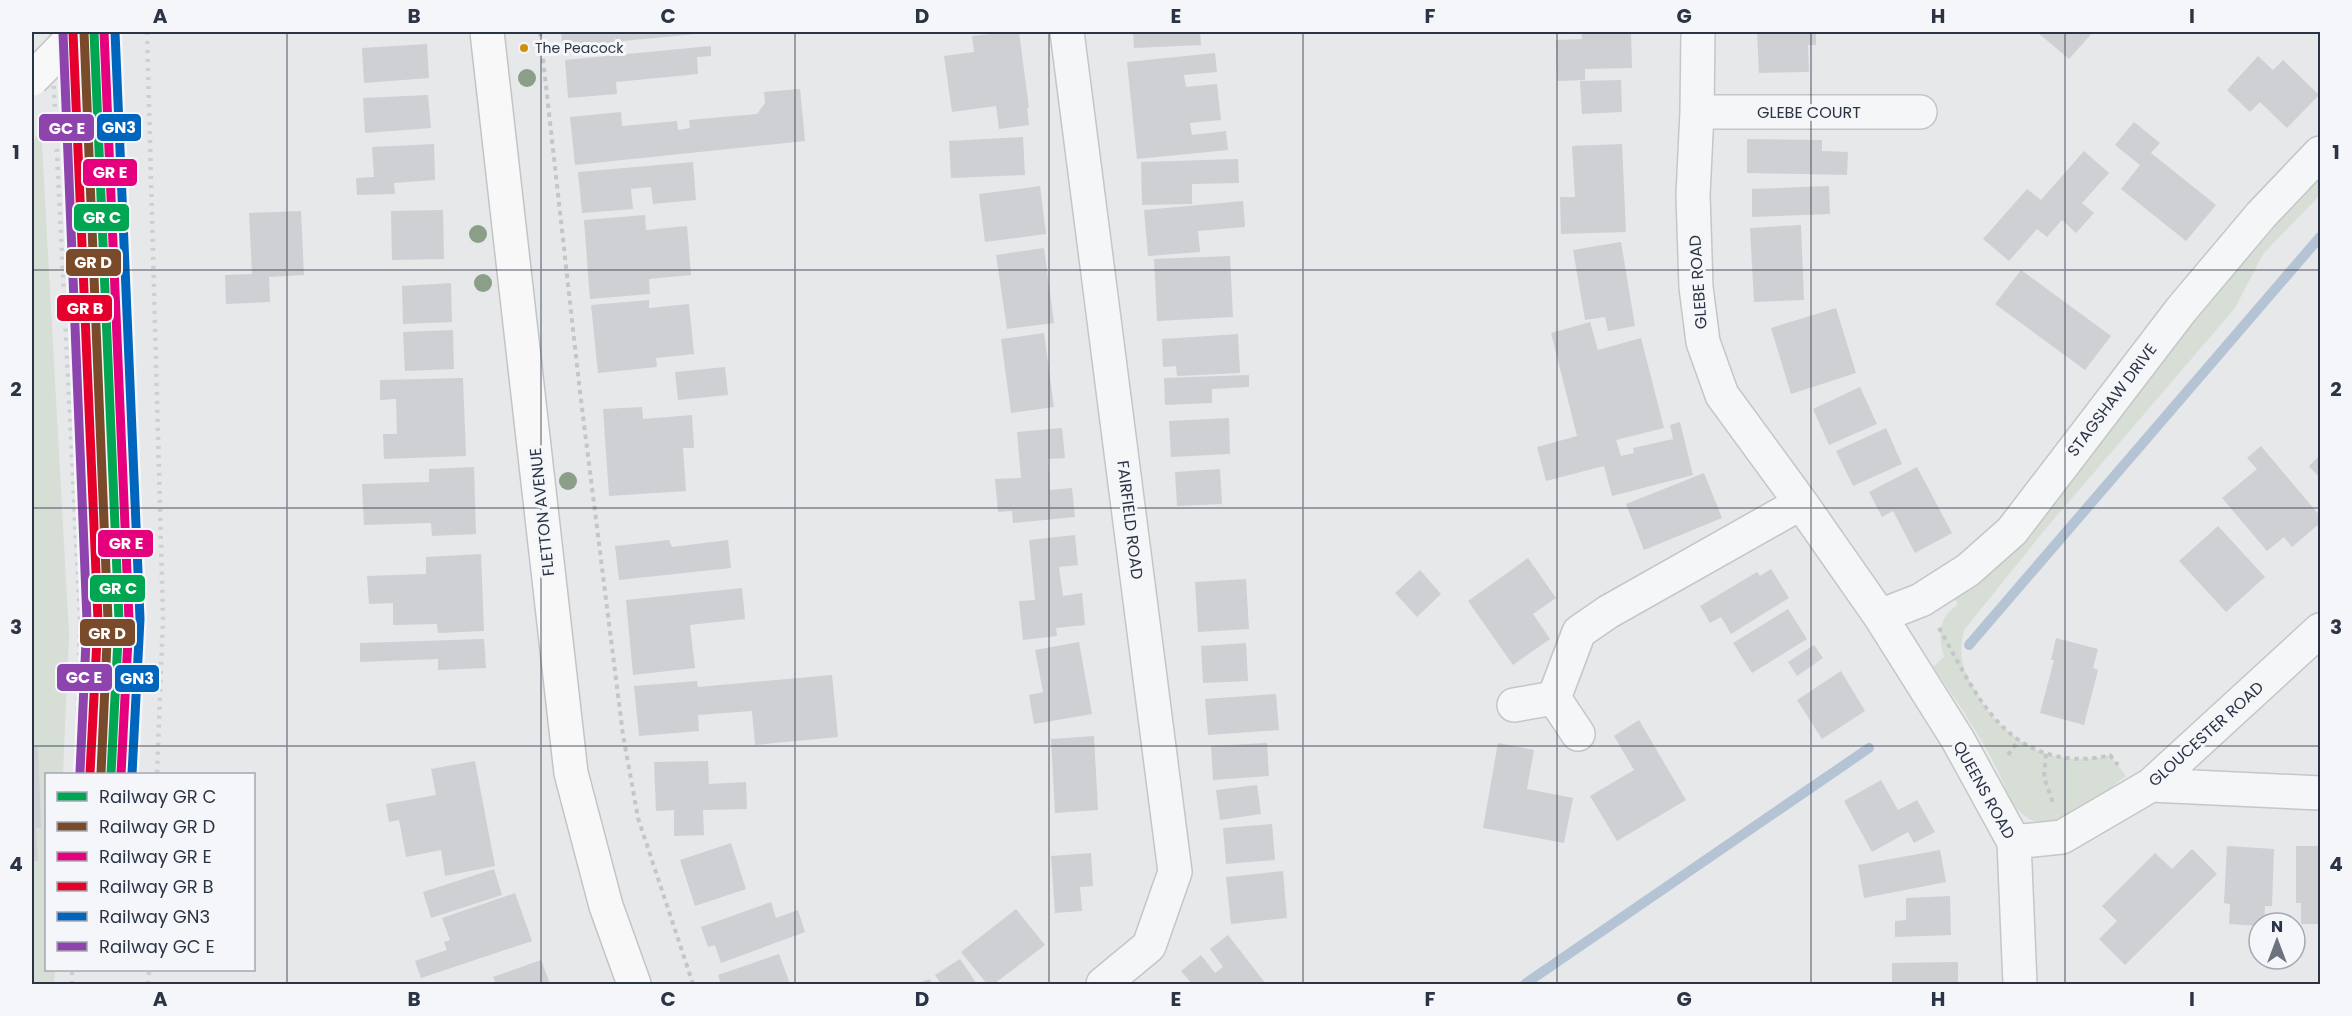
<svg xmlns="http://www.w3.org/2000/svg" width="2352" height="1016" font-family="Poppins,sans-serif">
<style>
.green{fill:#d6ded6}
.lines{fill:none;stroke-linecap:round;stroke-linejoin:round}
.stream{stroke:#b4c4d5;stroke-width:10}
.building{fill:#ced0d3}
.minor-casing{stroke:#c4c6c8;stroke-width:36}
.major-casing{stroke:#c2c5c8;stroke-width:36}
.path{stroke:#c5c6ca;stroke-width:4;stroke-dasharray:4.5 4.5;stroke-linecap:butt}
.minor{stroke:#f5f6f7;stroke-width:33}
.major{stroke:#f8f8f8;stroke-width:33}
.rail{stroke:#cecfd2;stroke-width:4.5;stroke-dasharray:3 6;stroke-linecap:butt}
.major-bridge-casing{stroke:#c2c5c8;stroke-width:36;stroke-linecap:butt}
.major-bridge{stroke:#f8f8f8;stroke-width:33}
.rail-1-casing{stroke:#f4f6f9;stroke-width:14}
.rail-2-casing{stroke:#f4f6f9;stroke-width:14}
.rail-3-casing{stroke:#f4f6f9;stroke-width:14}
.rail-4-casing{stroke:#f4f6f9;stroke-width:14}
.rail-5-casing{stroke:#f4f6f9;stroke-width:14}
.rail-6-casing{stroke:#f4f6f9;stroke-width:14}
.rail-1{stroke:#00a651;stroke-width:9}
.rail-2{stroke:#7a4b2a;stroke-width:9}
.rail-3{stroke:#e5007d;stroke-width:9}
.rail-4{stroke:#e4002b;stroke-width:9}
.rail-5{stroke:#0065bd;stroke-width:9}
.rail-6{stroke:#8e44ad;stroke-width:9}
.tree{fill:#8a9e88}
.grid{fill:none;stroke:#2b3445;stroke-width:1.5;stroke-opacity:0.55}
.bus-dot{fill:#ce8f0e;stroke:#f4f6f9;stroke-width:2}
.labels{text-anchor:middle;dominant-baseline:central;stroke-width:6;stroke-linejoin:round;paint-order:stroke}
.bus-label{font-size:14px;fill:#2b3445;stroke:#f4f6f9;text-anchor:start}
.street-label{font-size:16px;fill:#2b3445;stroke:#f4f6f9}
.line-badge{stroke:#f4f6f9;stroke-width:2}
.badge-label{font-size:16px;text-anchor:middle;font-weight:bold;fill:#fff}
.neatline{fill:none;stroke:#2b3445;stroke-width:2}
.grid-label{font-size:20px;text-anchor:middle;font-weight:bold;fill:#2b3445}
</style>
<rect width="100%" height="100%" fill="#e6e8ea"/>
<path class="green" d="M41,128l28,507 -6,139h-17v196h9l-1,14h-22v-841z
M2320,176v19l-57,59 -28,54 -192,224 -79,98c-7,31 0,43 16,69 28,45 78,71 130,56l16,21c-21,16 -56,49 -84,47 -11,-1 -20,-8 -27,-17 -8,-10 -12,-25 -18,-37 -18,-36 -41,-69 -64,-102l11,-10c-6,-22 -6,-39 14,-53l-5,-7 173,-189 88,-113z"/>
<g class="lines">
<path class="stream" d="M1969,645l351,-408
M1525,984l344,-236"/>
</g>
<path class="building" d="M561,32h135v2l-73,7 1,7 -61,6z
M1008,32h11l10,76h-2l2,17 -30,4 -3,-23 -44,6 -8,-56 30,-4 -2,-16z
M1133,32h67l1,13 -67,3z
M1581,32h50l1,36 -47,1v11l-28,1 -1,-41 26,-1z
M1757,32h59v13h-8l1,27 -50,1z
M2037,32h56l-24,27z
M427,44l2,34 -65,5 -2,-35z
M711,46v10l-14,1 1,17 -82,8 1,12 -49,4 -3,-38z
M1215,53l2,19 -33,3 2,12 31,-3 4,36 -31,3 2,12 34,-4 2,19 -91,9 -10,-97z
M2258,56l15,14 10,-10 36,35 -32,33 -27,-26 -10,10 -23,-22z
M1621,80l1,32 -40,2 -2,-33z
M800,89l5,52 -230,24 -5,-48 51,-5 1,14 55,-5 1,9 12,-2 -1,-8 68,-6 8,-11 -1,-11z
M428,95l3,33 -66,5 -2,-35z
M2134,122l26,21 -9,10 65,52 -30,36 -65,-52 19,-24 -25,-20z
M1023,137l2,38 -74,3 -2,-37z
M1747,139l75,1v11l26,1 -1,23 -100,-2z
M434,144l1,36 -41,3 1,11 -38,1 -1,-17 18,-1 -2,-30z
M1622,144l4,88 -65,2 -1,-37h15l-3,-51z
M2084,151l25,22 -27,30 12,10 -18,20 -14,-13 -15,17 -10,-8 -28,32 -26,-22 44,-50 14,11z
M1238,159l1,24 -47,1v20l-50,1 -1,-43z
M693,162l3,38 -43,4 -2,-17 -20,2 2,20 -51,4 -4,-41z
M1040,186l6,48 -61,8 -6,-48z
M1829,186l1,28 -78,3v-28z
M1243,201l2,26 -47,4 2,21 -52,4 -4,-46z
M443,210l1,49 -52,1 -1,-49z
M301,211l3,64 -35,2 1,25 -44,2 -1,-29 27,-1 -3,-61z
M645,215l1,15 41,-4 4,49 -42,4 1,15 -60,5 -6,-79z
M1801,225l3,75 -50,2 -4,-74z
M1621,242l14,84 -27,5 -3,-14 -20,3 -12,-70z
M1044,248l10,75 -47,6 -11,-74z
M1230,256l3,61 -76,4 -3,-62z
M2021,270l90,66 -26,34 -90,-66z
M451,283l1,39 -49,2 -1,-38z
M649,300v8l40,-4 5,50 -38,4 1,9 -59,6 -7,-68z
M1836,308l20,65 -65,21 -20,-66z
M1590,322l8,28 43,-12 23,90 -48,12 5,16 13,-3 -1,-5 40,-9 -3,-14 10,-3 13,53 -81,21 -8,-30 -58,15 -9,-34 40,-11 -26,-103z
M453,330l1,39 -49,2 -2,-39z
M1044,333l10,74 -43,6 -10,-74z
M1238,334l2,39 -63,3 -1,-10 -13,1 -1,-28z
M725,367l3,28 -50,5 -3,-28z
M1249,375v12l-37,2v14l-47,2 -1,-27z
M463,378l3,78 -82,3 -1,-25h14l-1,-35 -16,1v-20z
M1860,387l17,37 -48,21 -16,-36z
M642,407l1,12 49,-4 2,33h-11l3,43 -77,5 -6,-87z
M1229,418l1,36 -59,3 -2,-36z
M1062,428l3,30 -17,1 2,31 22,-2 3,29 -62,6 -1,-12 -14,1 -3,-33 26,-1 -4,-46z
M1886,428l16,36 -49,22 -17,-35z
M2261,446l59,70v7l-28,24 -8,-10 -17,14 -45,-53 35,-29 -10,-11z
M2320,455v23l-11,-12z
M474,467l2,67 -44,2 -1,-13 -67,2 -2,-41 67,-2v-13z
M1917,467l35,66 -37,20 -22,-42 -11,6 -13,-25z
M1220,469l2,35 -45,2 -2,-34z
M1704,473l18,45 -78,32 -18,-46z
M2218,526l47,51 -39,35 -47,-51z
M1075,535l3,30 -19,2 4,29 19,-3 3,32 -29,3 1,8 -34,4 -4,-39 16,-1 -6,-60z
M669,540l3,7 56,-7 3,28 -112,12 -4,-34z
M481,554l3,77 -46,2 -1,-9 -44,1v-22l-24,1 -2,-28 59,-2v-17z
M1528,558l28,40 -23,16 17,25 -37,26 -45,-64z
M1771,569l18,29 -58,36 -10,-17 -11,6 -10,-17 57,-34 3,4z
M1420,570l21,24 -24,23 -22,-24z
M1246,579l3,50 -51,3 -3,-50z
M742,588l3,31 -55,6 5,43 -62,7 -7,-75z
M1788,609l19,30 -55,34 -19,-30z
M2056,638l42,11 -5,19 5,2 -14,55 -44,-12 14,-53h-3z
M484,639l2,29 -48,2v-11l-78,3v-19z
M1079,642l13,72 -58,10 -5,-29 14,-3 -8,-42z
M1246,643l2,38 -45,2 -2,-37z
M1814,645l9,13 -26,18 -9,-14z
M1841,671l24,40 -43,28 -25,-39z
M832,675l6,62 -83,8 -3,-34 -54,4 1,16 -60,5 -5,-50 63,-5 1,6z
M1276,694l3,36 -71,5 -3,-36z
M1639,720l47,80 -69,41 -27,-45 44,-26 -20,-34z
M32,725h1l1,22h4l3,81h-5l2,33h-6z
M1094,736l4,74 -43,3 -4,-74z
M1267,743l2,33 -56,4 -2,-34z
M1498,743l36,7 -7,39 46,9 -9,45 -81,-15z
M475,761l20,105 -50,10 -4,-26 -35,7 -7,-37 -10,2 -3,-18 50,-9 -5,-26z
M708,761l1,23 37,-2 1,27 -44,1 1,25 -30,1v-26l-18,1 -2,-49z
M1881,780l17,30 19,-10 18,32 -21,11 -6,-11 -36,20 -28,-51z
M1257,785l4,29 -41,6 -4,-30z
M1272,824l3,36 -49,4 -3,-36z
M731,843l15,46 -51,17 -15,-46z
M2227,846l47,3 -2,57h-7l-1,17h-5v3l-30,-2 1,-20 -6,-1z
M2296,846h24v78h-19v-21h-5z
M2192,849l25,25 -92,91 -26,-26 18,-18 -15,-15 53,-53 17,16z
M1940,850l6,32 -82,16 -6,-33z
M1091,853l2,33 -13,1 2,24 -27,2 -4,-57z
M494,869l8,26 -71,23 -8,-26z
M1283,871l4,47 -56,6 -5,-47z
M515,893l17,48 -111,37 -6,-17 32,-11 -3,-8 6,-2 -8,-22z
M1950,896l1,39 -56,2v-16l11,-1v-22z
M771,902l5,16 22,-8 7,22 -84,31 -6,-18 -7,2 -7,-20z
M1016,909l29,36 -51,39h-7l-26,-32z
M1228,935l38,49h-74l-11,-13 20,-16 14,18 8,-6 -13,-18z
M779,954l11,30h-69l-3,-9z
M960,959l17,25h-36l-6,-9z
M541,960l9,24h-54l-3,-7z
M1958,962v22h-66v-21z
M930,979l2,5h-17z"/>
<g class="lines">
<defs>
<path id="minor" d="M1067,32l108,840 -26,74 -46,38
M1698,32l-1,80 -4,83 3,92 7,55 19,53 79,108 79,113 78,124 56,102 6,142
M1697,112h223
M1880,616l41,-16 47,-30 44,-39 169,-221 80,-95 59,-62
M1554,698l24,36
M1514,705l40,-7 25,-66 29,-20 193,-109
M2151,785l169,8
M2014,842l48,-5 89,-52 169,-155"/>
<path id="major" d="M487,32l84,741 35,133 28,78"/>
</defs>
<use href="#minor" class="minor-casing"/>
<use href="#major" class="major-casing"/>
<path class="path" d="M540,32l40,360 43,343 15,83 55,166
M1939,628c29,50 54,115 117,128 18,4 36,4 54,-1l8,10
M2046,754l-2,23 9,26
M2008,755l10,-14"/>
<use href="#minor" class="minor"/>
<use href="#major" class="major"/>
<path class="rail" d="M51,32l29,588 -4,154
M147,32l16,586 -6,156
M72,984v-14
M148,984l1,-14"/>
<defs>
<path id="major-bridge" d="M32,79l46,-47"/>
</defs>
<use href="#major-bridge" class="major-bridge-casing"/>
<use href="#major-bridge" class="major-bridge"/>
<defs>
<path id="rail-1" d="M94,32l25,588 -8,154"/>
<path id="rail-2" d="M84,32l24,588 -7,153"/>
<path id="rail-3" d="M104,32l25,588 -8,154"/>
<path id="rail-4" d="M73,33l25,587 -8,153"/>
<path id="rail-5" d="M115,32l25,587 -8,155"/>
<path id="rail-6" d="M63,33l24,587 -7,152"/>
</defs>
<use href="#rail-1" class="rail-1-casing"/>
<use href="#rail-2" class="rail-2-casing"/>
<use href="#rail-3" class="rail-3-casing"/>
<use href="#rail-4" class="rail-4-casing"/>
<use href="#rail-5" class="rail-5-casing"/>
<use href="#rail-6" class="rail-6-casing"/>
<use href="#rail-1" class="rail-1"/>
<use href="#rail-2" class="rail-2"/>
<use href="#rail-3" class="rail-3"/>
<use href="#rail-4" class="rail-4"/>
<use href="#rail-5" class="rail-5"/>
<use href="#rail-6" class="rail-6"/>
</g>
<g class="tree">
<circle cx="527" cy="78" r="9"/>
<circle cx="478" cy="234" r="9"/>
<circle cx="483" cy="283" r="9"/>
<circle cx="568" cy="481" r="9"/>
</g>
<path class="grid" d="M287,32v952M541,32v952M795,32v952M1049,32v952M1303,32v952M1557,32v952M1811,32v952M2065,32v952M32,270h2288M32,508h2288M32,746h2288"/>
<circle class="bus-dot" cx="524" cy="48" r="5"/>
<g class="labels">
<g class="bus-label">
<text x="535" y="48">The Peacock</text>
</g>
<g class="street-label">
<text x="1809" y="112">GLEBE COURT</text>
<text transform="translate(1698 282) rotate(-94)">GLEBE ROAD</text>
<text transform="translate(2112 400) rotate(-53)">STAGSHAW DRIVE</text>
<text transform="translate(542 512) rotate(-96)">FLETTON AVENUE</text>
<text transform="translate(1130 520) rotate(83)">FAIRFIELD ROAD</text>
<text transform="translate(2206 734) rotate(-42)">GLOUCESTER ROAD</text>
<text transform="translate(1984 790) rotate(61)">QUEENS ROAD</text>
</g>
</g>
<g class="line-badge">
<rect x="96" y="113" width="46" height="29" rx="6" fill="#0065bd"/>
<rect x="38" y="113" width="57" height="29" rx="6" fill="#8e44ad"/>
<rect x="82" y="158" width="56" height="29" rx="6" fill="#e5007d"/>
<rect x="73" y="203" width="57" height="29" rx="6" fill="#00a651"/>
<rect x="65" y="248" width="57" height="29" rx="6" fill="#7a4b2a"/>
<rect x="56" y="294" width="57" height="28" rx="6" fill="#e4002b"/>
<rect x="97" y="529" width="57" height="29" rx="6" fill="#e5007d"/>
<rect x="89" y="574" width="57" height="29" rx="6" fill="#00a651"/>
<rect x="79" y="618" width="57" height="29" rx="6" fill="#7a4b2a"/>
<rect x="56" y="663" width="57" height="29" rx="6" fill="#8e44ad"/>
<rect x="114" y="664" width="46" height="29" rx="6" fill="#0065bd"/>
</g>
<g class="badge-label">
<text x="119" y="133">GN3</text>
<text x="67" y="134">GC E</text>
<text x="110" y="178">GR E</text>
<text x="102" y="223">GR C</text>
<text x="93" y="268">GR D</text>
<text x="85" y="314">GR B</text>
<text x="126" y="549">GR E</text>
<text x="118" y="594">GR C</text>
<text x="107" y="639">GR D</text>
<text x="84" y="683">GC E</text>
<text x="137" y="684">GN3</text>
</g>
<rect width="2352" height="1016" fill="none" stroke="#f4f6f9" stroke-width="66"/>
<rect x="45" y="773" width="210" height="198" fill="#f4f6f9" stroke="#a4a8b1" stroke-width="1.5"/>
<rect x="57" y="792" width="30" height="9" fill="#00a651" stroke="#a4a8b1" stroke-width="1.5"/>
<text x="99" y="803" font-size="18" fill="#2b3445">Railway GR C</text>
<rect x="57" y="822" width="30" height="9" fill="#7a4b2a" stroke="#a4a8b1" stroke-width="1.5"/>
<text x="99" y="833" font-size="18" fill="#2b3445">Railway GR D</text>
<rect x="57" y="852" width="30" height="9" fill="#e5007d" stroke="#a4a8b1" stroke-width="1.5"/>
<text x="99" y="863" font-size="18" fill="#2b3445">Railway GR E</text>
<rect x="57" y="882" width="30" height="9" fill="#e4002b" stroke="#a4a8b1" stroke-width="1.5"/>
<text x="99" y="893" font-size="18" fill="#2b3445">Railway GR B</text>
<rect x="57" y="912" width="30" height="9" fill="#0065bd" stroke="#a4a8b1" stroke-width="1.5"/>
<text x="99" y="923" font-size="18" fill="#2b3445">Railway GN3</text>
<rect x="57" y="942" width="30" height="9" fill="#8e44ad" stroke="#a4a8b1" stroke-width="1.5"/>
<text x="99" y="953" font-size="18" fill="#2b3445">Railway GC E</text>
<g transform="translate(2277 941)"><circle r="28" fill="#f4f6f9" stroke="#a4a8b1" stroke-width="1.5"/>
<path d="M0-4.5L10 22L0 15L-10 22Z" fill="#6c737f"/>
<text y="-9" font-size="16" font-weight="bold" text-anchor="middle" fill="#2b3445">N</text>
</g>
<rect x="33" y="33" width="2286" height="950" class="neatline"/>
<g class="grid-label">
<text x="160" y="23">A</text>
<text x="414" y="23">B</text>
<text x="668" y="23">C</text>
<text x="922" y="23">D</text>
<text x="1176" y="23">E</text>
<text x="1430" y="23">F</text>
<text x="1684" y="23">G</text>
<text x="1938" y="23">H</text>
<text x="2192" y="23">I</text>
<text x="16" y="159">1</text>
<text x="2336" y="159">1</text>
<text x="16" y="396">2</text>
<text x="2336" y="396">2</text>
<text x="16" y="634">3</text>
<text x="2336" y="634">3</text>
<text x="16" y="871">4</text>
<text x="2336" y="871">4</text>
<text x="160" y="1006">A</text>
<text x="414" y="1006">B</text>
<text x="668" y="1006">C</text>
<text x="922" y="1006">D</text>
<text x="1176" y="1006">E</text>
<text x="1430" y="1006">F</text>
<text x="1684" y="1006">G</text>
<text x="1938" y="1006">H</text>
<text x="2192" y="1006">I</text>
</g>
</svg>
